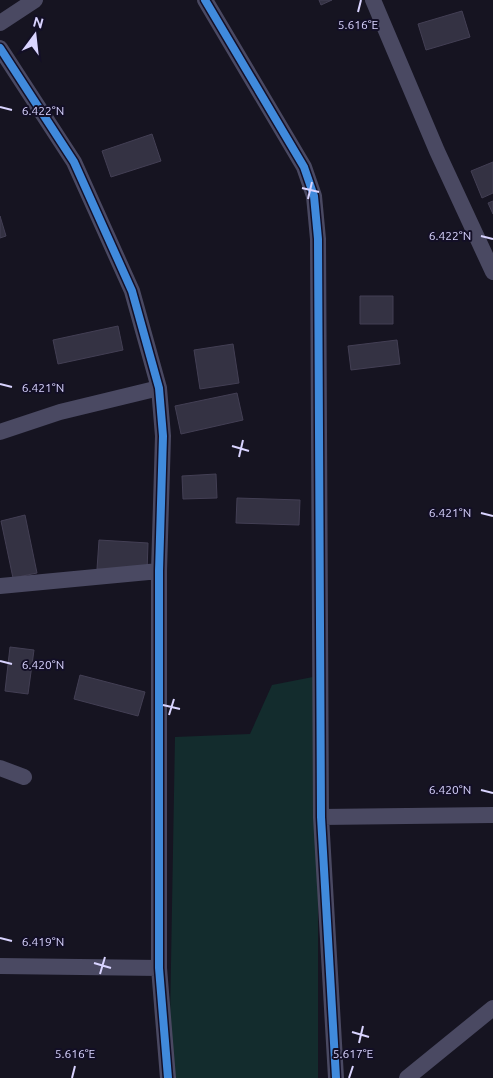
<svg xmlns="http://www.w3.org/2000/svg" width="493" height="1078" font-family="Ubuntu,sans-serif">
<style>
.green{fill:#132c2d}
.building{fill:#343243;stroke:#433f54}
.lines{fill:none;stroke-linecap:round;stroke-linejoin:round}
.minor{stroke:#4a4962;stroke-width:16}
.cycleway-casing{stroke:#130f26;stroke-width:11}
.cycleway{stroke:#408adc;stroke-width:8}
.ticks{fill:none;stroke:#d9d4ff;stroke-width:2}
.ticks-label{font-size:12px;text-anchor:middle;fill:#d9d4ff;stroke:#130f26;stroke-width:4;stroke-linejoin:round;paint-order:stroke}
</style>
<rect width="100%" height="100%" fill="#161421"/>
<path class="green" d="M318,676v402h-149l6,-341 75,-3 22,-49z"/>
<path class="building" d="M319,0h13l-11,5z
M462,11l8,26 -44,13 -8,-26z
M152,134l9,27 -50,16 -9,-26z
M493,162v31l-11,5 -11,-27z
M493,201v13l-5,-11z
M0,216l6,20 -6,2z
M360,296h33v28h-33z
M118,326l5,24 -65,14 -5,-24z
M397,340l3,24 -49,6 -3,-24z
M233,344l6,39 -39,6 -6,-39z
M237,393l6,27 -62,14 -6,-28z
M216,474l1,24 -34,1 -1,-23z
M237,498l63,2 -1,25 -63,-2z
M25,515l12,58 -24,5 -12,-57z
M99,540l49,3 -1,29 -50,-3z
M10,647l24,3 -6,44 -23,-3z
M80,675l65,17 -7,24 -64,-17z"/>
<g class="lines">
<path class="minor" d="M205,0l99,167 10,29 4,43 3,578 15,261
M373,0l64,151 56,121
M0,23l35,-23
M0,48l74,114 58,129 27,97 4,48 -4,135v397l9,110
M0,432l60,-20 99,-24
M0,586l159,-15
M0,768l24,9
M321,817l172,-2
M0,966l159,2
M407,1078l86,-70"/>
<defs>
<path id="cycleway" d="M205,0l99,167 10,29 4,43 3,578 15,261
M0,48l74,114 58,129 27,97 4,48 -4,135v397l9,110"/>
</defs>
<use href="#cycleway" class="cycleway-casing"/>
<use href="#cycleway" class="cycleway"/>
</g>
<path class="ticks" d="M358,12l3,-12M0,107l12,3M302,188l17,4M308,199l4,-17M481,236l12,3M0,384l12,3M232,446l17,5M239,457l4,-17M481,513l12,3M0,661l12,3M163,705l17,4M169,715l5,-16M481,790l12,3M0,938l12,3M94,963l17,5M100,974l5,-17M352,1032l17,5M359,1043l4,-17M72,1078l3,-12M349,1078l4,-12"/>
<g class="ticks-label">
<text x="358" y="29">5.616°E</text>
<text x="43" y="115">6.422°N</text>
<text x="450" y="240">6.422°N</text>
<text x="43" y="392">6.421°N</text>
<text x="450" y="517">6.421°N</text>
<text x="43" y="669">6.420°N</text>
<text x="450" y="794">6.420°N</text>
<text x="43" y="946">6.419°N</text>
<text x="75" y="1058">5.616°E</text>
<text x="353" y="1058">5.617°E</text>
</g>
<g transform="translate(35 35) rotate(15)" stroke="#130f26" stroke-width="4" paint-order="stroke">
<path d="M0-4L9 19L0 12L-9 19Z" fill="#d9d4ff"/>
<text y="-8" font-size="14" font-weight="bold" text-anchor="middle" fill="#d9d4ff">N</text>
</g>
</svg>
